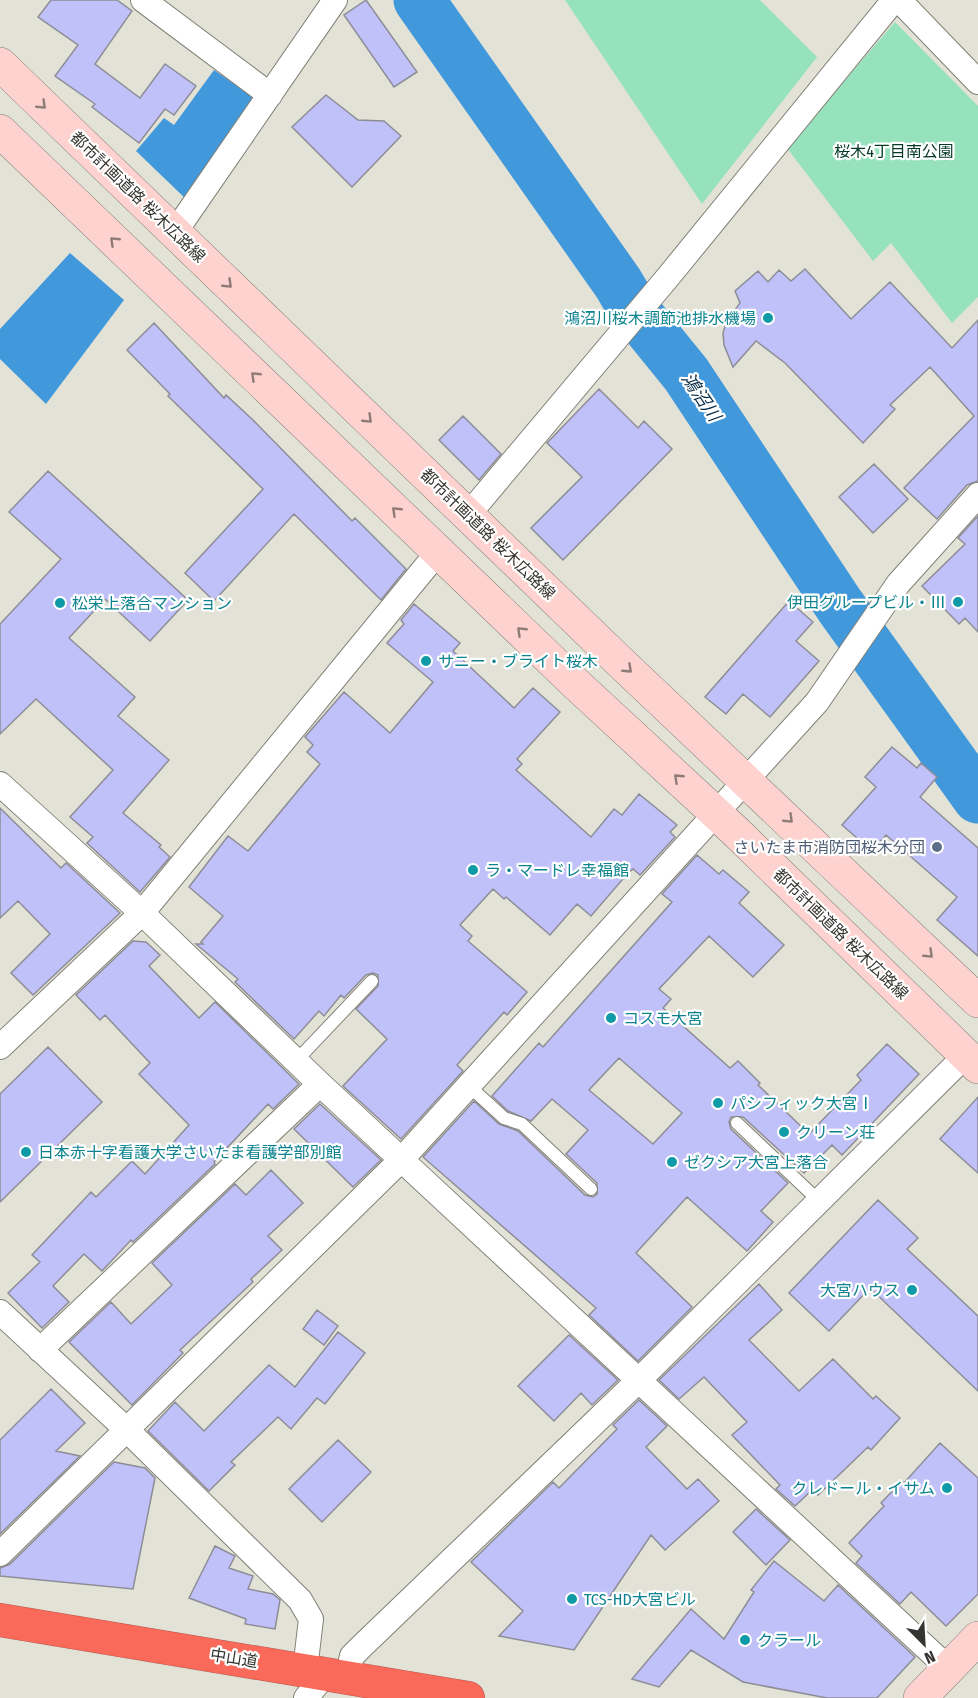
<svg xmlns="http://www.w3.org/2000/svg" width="978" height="1698" font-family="'Fira Sans Condensed','Noto Sans JP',sans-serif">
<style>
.green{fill:#95e2bd}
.water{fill:#4198da}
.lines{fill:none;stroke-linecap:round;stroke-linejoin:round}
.river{stroke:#4198da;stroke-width:51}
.building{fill:#c0c1f9;stroke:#8d8d97;stroke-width:1.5;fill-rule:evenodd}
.lane-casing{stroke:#818076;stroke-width:14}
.street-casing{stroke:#818076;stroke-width:26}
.secondary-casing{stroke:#818076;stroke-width:34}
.highway-casing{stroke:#b5574c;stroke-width:34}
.lane{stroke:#fff;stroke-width:12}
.street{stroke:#fff;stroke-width:24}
.secondary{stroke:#fed2ce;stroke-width:33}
.highway{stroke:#fa6a5b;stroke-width:33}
.oneway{stroke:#8f7b77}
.culture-dot{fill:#0f9aa8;stroke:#fff;stroke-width:2}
.service-dot{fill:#5c6f8a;stroke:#fff;stroke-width:2}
.labels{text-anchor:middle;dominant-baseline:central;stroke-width:4.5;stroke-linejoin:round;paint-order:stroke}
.park-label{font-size:16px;fill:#043925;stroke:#fff}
.street-label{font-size:16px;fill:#353430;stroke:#fff}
.culture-label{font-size:16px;fill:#0d838f;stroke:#fff;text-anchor:start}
.service-label{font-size:16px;fill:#4e5e75;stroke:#fff;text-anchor:end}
.water-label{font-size:18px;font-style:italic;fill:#072c47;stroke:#fff}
</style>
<rect width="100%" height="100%" fill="#e3e2d7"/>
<path class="green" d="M565,0h195l57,57 -115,147z
M895,22l83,84v191l-26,26 -61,-80 -18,18 -86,-113z"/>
<path class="water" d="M214,70l39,27 -66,103 -51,-49 28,-33 10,7z
M70,253l54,47 -78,104 -46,-45v-30z"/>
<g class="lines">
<path class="river" d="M419,0l199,283 16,27 52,64 154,232 138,192"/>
</g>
<path class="building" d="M51,0h66l15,11 -37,53 45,34 25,-34 31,22 -22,29 -9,-6 -26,34 -47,-36 3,-3 -40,-28 23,-31 -40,-28z
M366,0l51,72 -23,15 -50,-72z
M326,95l32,25 26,1 17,15 -49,51 -60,-60z
M805,269l46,50 39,-37 62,66 26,-28v161l-11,4 -30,34 -33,-31 70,-72 -44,-49 -40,38 5,4 -32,34 -78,-80 -29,-22 -23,26 -9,-22 -1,-12 3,-10 14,-20 -5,-12 23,-20 10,11 11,-12 12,11z
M154,323l70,75 2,-3 27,25 99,101 3,-3 51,51 -25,31 -87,-86 -80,87 -29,-28 78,-84 -95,-93 2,-2 -43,-44z
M599,389l39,39 6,-7 28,28 -109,111 -32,-32 51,-51 -35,-34z
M463,416l38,38 -22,26 -40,-40z
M874,464l34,35 -35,34 -34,-36z
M48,471l140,129 -38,41 -45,-42 -36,39 66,59 -17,19 51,44 -46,53 38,32 -2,2 11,10 -30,35 -53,-49 6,-6 -23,-20 43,-47 -77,-71 -36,35v-110l61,-65 -52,-47z
M978,516v116l-13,-14 -6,6 -37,-38 43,-42 -7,-6z
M789,601l24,21 -17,19 23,20 -49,56 -27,-23 -17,20 -21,-17z
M414,604l46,39 -7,8 61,57 19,-20 27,24 -43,47 5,5 -6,6 75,67 23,-28 8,6 17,-21 38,31 -7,7 5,5 -35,38 -7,-6 -5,4 -37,43 -14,-12 -27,31 -44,-38 -2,2 -11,-10 -33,36 12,11 -4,5 59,51 -20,23 -3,-3 -47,53 6,6 -62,68 -58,-53 44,-47 -31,-30 22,-23v-11l-5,-2 -7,2 -22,23 -3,-3 -17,21 -5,-5 -25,28 -59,-57 3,-3 -42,-35h7l-2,-2 22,-26 -34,-29 39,-51 20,15 72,-87 -13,-12 6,-7 -8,-8 39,-45 46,41 43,-51 -46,-39 17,-19 -3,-4z
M892,747l25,21 4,-5 16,14 -17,20 58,51v108l-41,-36 20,-23 -71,-62 -14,16 -30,-26 34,-38 -11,-10z
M0,808l61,60 5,-5 54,50 -87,82 -22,-22 39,-39 -32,-33 -18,17z
M697,855l22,19 4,-4 26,22 -10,11 45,42 -31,32 -44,-41 -50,53 12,10 -8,9 67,60 8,-7 22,22 -2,2 51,49 52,-54 -4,-5 30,-31 32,30 -77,81 -10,-10 -28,28 -61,-56h-12l-2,5 2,7 57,54 -27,28 12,11 -26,29 -60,-54 -51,56 56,54 -54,54 -49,-46 7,-7 -173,-151 51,-56 25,23 19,7 67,64 8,2 4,-3v-11l-31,-29 22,-24 -36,-31 -21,22 -23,-10 -16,-15 47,-53 4,4 129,-145 -10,-8zM619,1058l63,55 -29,31 -64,-54z
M133,941l13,1 14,13 -11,11 50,52 16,-16 84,82 -26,25 -5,-5 -54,58 1,2 -82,78 -2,-2 -29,31 -18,-17 -31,32 16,16 -27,26 -34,-35 32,-31 -8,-7 59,-63 5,5 36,-36 13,13 44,-49 -50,-51 11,-11 -45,-48 -5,5 -24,-25z
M48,1047l54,55 -102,100v-108z
M978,1097v76l-38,-34z
M320,1104l61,56 -28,27 -59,-58z
M271,1170l32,33 -35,33 14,14 -31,29 2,3 -73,68 3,3 -51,52 -63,-63 42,-40 20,22 41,-39 -20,-22 83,-79 11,11z
M878,1200l40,38 -11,11 71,67v75l-108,-103 -41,43 -40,-38z
M759,1284l23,26 -33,30 50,51 34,-32 40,40 3,-3 24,22 -29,32 -3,-3 -50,48 -6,-5 -17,16 -19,-17 4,-4 -48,-50 15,-13 -43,-45 -25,22 -20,-19z
M317,1310l21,16 -14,19 -21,-16z
M338,1332l27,21 -40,51 -8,-6 -26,31 -13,-12 -47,45 4,3 -26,26 -61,-60 27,-29 29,29 65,-66 26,22z
M569,1335l49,45 -26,25 -11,-12 -27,28 -36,-35z
M51,1389l34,34 -29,28 24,5 -80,78v-94z
M639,1400l28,26 -21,21 41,42 11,-10 21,22 -54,49 -14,-15 -77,115 -75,-14 24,-25 -52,-49 82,-80 6,6 58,-59 -4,-4z
M338,1440l33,32 -49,50 -33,-33z
M940,1443l38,35v116l-32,32 -35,-34 -11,12 -44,-41 6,-7 -13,-13 35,-37 -3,-3 21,-22 2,2z
M114,1462l31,6 10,10 -22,111 -133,-13v-8l10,-4z
M756,1509l34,31 -24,25 -33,-33z
M215,1546l20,10 -6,12 24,8 -5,13 25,5 7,6 -5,29 -30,-5 1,-5 -57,-21z
M774,1561l50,40 14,-16 77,72 -38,41h-50l-84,-16 -52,-32 -32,37 -27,-8 59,-70 33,30 30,-47 -3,-2z"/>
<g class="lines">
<defs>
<path id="lane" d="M296,1061l76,-80
M469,1086l35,32 18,6 69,65
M737,1123l82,78"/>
<path id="street" d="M143,0l127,95
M899,0l79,82
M175,232l160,-232
M468,515l200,-238 226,-277
M0,784l142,129 178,171 628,584
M0,1047l142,-134 296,-361
M0,1312l128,119 172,169 11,19 -6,51
M40,1350l280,-266
M0,1554l402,-395 415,-457 81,-118 80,-89
M347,1677l5,-21 9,-9 279,-268 326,-324
M306,1698l20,-25"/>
<path id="secondary" d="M0,64l618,596 360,341
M0,131l576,553 158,146 244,237
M920,1698l58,-60"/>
<path id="highway" d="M0,1620l468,78"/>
</defs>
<use href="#lane" class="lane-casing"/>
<use href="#street" class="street-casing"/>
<use href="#secondary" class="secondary-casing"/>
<use href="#highway" class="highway-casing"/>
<use href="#lane" class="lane"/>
<use href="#street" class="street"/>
<use href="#secondary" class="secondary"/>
<use href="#highway" class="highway"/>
</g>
<defs><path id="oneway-chevron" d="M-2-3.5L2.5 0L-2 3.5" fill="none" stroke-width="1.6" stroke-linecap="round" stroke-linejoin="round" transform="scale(1.5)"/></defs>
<g class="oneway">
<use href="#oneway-chevron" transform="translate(42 105) rotate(44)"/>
<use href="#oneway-chevron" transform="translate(114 241) rotate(-136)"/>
<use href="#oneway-chevron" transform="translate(228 284) rotate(44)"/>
<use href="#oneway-chevron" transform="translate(255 376) rotate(-136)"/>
<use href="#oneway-chevron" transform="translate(368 419) rotate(44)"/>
<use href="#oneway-chevron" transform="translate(396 511) rotate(-136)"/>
<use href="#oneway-chevron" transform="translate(521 631) rotate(-136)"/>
<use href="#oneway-chevron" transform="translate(628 669) rotate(43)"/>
<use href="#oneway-chevron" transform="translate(678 778) rotate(-137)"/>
<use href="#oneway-chevron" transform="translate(789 819) rotate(44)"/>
<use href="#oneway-chevron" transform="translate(929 954) rotate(44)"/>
</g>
<g class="culture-dot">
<circle cx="768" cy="318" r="6"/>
<circle cx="958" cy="602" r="6"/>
<circle cx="60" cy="603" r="6"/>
<circle cx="426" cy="661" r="6"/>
<circle cx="473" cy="870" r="6"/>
<circle cx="611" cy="1018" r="6"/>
<circle cx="718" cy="1103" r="6"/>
<circle cx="784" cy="1132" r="6"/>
<circle cx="26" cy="1152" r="6"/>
<circle cx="672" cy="1162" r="6"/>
<circle cx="912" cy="1290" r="6"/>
<circle cx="947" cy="1488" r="6"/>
<circle cx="572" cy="1599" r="6"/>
<circle cx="745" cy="1640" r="6"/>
</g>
<circle class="service-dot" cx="937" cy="847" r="6"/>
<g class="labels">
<g class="park-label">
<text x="894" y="151">桜木4丁目南公園</text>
</g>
<g class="street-label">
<text transform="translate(138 197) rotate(44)">都市計画道路 桜木広路線</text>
<text transform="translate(488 534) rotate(44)">都市計画道路 桜木広路線</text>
<text transform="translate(841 934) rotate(44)">都市計画道路 桜木広路線</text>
<text transform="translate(234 1658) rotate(9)">中山道</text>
</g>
<g class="culture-label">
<text x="756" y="318" text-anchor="end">鴻沼川桜木調節池排水機場</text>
<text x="946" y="602" text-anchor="end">伊田グループビル・Ⅲ</text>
<text x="72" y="603">松栄上落合マンション</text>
<text x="438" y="661">サニー・ブライト桜木</text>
<text x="485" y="870">ラ・マードレ幸福館</text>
<text x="623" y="1018">コスモ大宮</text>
<text x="730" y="1103">パシフィック大宮Ⅰ</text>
<text x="796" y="1132">クリーン荘</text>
<text x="38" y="1152">日本赤十字看護大学さいたま看護学部別館</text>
<text x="684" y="1162">ゼクシア大宮上落合</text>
<text x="900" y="1290" text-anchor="end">大宮ハウス</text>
<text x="935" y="1488" text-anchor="end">クレドール・イサム</text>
<text x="584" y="1599">TCS-HD大宮ビル</text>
<text x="757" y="1640">クラール</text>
</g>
<g class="service-label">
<text x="925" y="847">さいたま市消防団桜木分団</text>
</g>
<g class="water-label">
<text transform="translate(701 397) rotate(56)">鴻沼川</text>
</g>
</g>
<g transform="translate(924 1644) rotate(156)" stroke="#ffffff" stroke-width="4.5" paint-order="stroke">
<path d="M0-4.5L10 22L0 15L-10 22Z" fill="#353430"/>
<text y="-9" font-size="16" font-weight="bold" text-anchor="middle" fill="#353430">N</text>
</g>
</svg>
